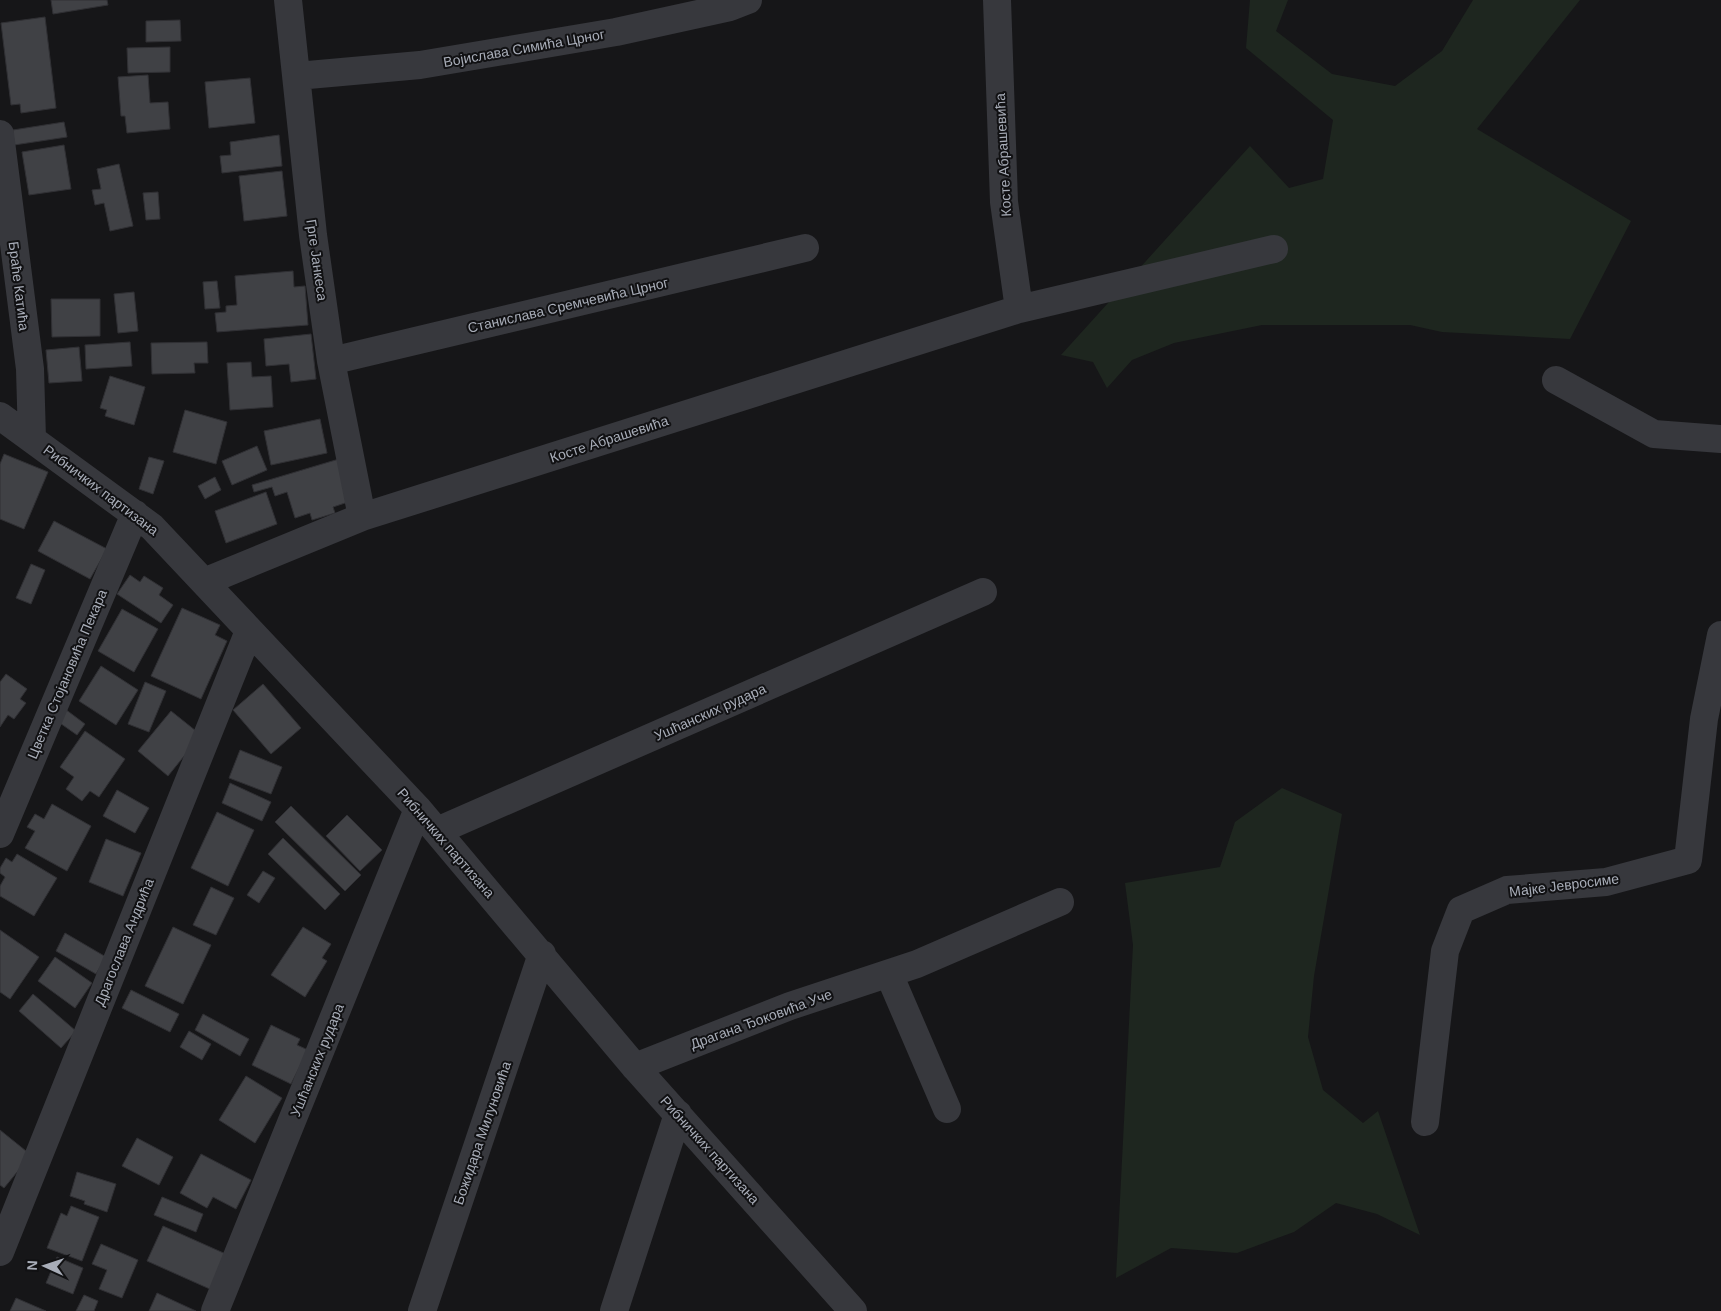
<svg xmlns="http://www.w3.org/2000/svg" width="1721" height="1311" font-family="Arial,sans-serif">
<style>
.green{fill:#1e261f}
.building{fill:#404145;stroke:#303034}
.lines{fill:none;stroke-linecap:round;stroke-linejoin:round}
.minor{stroke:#37383d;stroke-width:28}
.labels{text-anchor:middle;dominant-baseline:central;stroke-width:4;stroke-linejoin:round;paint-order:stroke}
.street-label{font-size:14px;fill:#a8adb8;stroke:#111113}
</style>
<rect width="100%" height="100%" fill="#161618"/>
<path class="green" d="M1250,0h38l-12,31 56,43 63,12 47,-35 31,-51h107l-103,129 154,92 -61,118 -128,-7 -32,-7h-148l-88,18 -42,17 -25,28 -14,-26 -32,-7 189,-209 39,42 34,-9 10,-59 -87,-72z
M1282,788l60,26 -28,162 -6,61 15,53 40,33 15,-12 42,124 -43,-21 -41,-11 -42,29 -57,21 -66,-5 -55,30 17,-333 -8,-62 95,-16 15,-45z"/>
<path class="building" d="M51,0h56l1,5 -55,9z
M45,17l11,91 -35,5 -1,-9 -9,1 -10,-82z
M180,20l1,21 -35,1v-21z
M170,47v25l-42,1 -1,-25z
M148,75l2,28 18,-1 2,27 -43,4 -2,-17h-4l-3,-39z
M250,78l5,45 -46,5 -4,-46z
M64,122l3,15 -53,8 -1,-15z
M279,135l3,31 -60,7 -2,-17 11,-1 -1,-13z
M64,145l7,44 -42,6 -7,-43z
M119,164l14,62 -23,5 -6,-28 -9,2 -3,-15 9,-1 -4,-20z
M282,171l5,45 -43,5 -5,-45z
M158,192l2,27 -14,1 -3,-27z
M293,271l1,16 11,-1 3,39 -91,7 -2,-19 11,-1v-6l11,-1 -2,-29z
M217,281l3,27 -15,1 -2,-27z
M134,292l4,39 -20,2 -4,-39z
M51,299h49v37l-48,1z
M311,334l5,45 -25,3 -2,-18 -23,2 -2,-27z
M130,342l2,24 -46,3 -1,-24z
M207,342l1,21h-14l1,10 -43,1 -1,-31z
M79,347l3,34 -33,2 -3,-33z
M251,362l1,15 19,-1 2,31 -43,3 -3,-47z
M110,376l35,11 -11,38 -29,-9 2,-6 -7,-2z
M185,410l42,12 -11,42 -43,-12z
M320,419l7,34 -56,12 -7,-34z
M257,446l10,24 -35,15 -10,-24z
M4,454l44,18 -24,57 -24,-10v-55z
M149,457l15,4 -11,33 -14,-5z
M339,459l12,42 -18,6 2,6 -23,7 -2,-7 -15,5 -8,-26 -12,4 -3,-9 -18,5 -2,-7z
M215,477l6,13 -16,9 -7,-13z
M266,492l11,32 -51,19 -11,-32z
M54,521l53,28 -17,30 -52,-28z
M31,564l14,6 -14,34 -15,-6z
M130,575l10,7 4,-6 19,12 -4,7 14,10 -12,18 -44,-29z
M182,608l38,17 -5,10 12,6 -26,58 -50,-23z
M122,609l36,20 -24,43 -36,-21z
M101,666l37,24 -22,35 -37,-24z
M6,674l21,15 -7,10 6,4 -12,16 -6,-4 -8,12v-45z
M145,682l21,9 -17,41 -21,-8z
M263,684l38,44 -30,26 -38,-44z
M65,709l20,15 -8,11 -20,-14z
M171,711l30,24 -33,41 -30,-25z
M85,731l40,28 -26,38 -9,-6 -8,10 -16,-12 8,-12 -14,-10z
M240,750l42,17 -11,27 -42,-16z
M230,783l41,19 -9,19 -40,-18z
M117,790l32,18 -14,25 -32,-17z
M52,804l39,22 -24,45 -42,-23 10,-17 -8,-4 8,-13 9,5z
M291,806l70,69 -16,16 -70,-69z
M217,812l37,18 -26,56 -37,-18z
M347,815l35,35 -22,21 -34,-35z
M283,838l57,56 -15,16 -57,-56z
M106,839l35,14 -18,43 -34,-14z
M17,854l40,24 -23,38 -34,-20v-10l5,-9 -5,-4v-5l6,-10 6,4z
M263,871l12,7 -16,25 -12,-8z
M211,887l23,11 -18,37 -23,-10z
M173,927l38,18 -28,59 -38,-18z
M303,927l28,17 -9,14 5,3 -22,36 -34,-22z
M0,930l39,27 -29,42 -10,-7z
M65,933l41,24 -10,17 -40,-23z
M55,957l37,26 -17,25 -37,-27z
M131,990l48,24 -9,18 -48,-24z
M33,994l43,37 -15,17 -42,-37z
M203,1014l46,25 -9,17 -45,-26z
M271,1025l29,14 -3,6 11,5 -17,34 -39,-19z
M189,1031l22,13 -9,16 -22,-13z
M246,1076l36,22 -27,45 -36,-23z
M0,1130l31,25 -27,33 -4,-3z
M137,1138l36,19 -14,28 -37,-19z
M201,1154l50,26 -15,29 -23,-12 -6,11 -27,-15z
M77,1172l39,12 -9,28 -23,-8 1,-3 -15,-5z
M162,1197l41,17 -7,18 -42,-17z
M71,1206l28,11 -17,44 -35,-13 14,-35 6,3z
M163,1226l65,29 -16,35 -65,-29z
M101,1244l37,16 -16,38 -23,-9 8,-19 -15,-6z
M57,1257l26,11 -10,26 -27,-11z
M157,1293l39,18h-47z
M84,1295l14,6 -4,10h-18z
M16,1298l30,13h-36z"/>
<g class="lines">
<path class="minor" d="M288,0l25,235 18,126 31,156
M997,0l7,202 15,107
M297,76l123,-11 196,-33 114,-25 18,-7
M0,134l30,235 2,70
M331,361l474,-113
M1556,380l98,54 67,5
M0,416l152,111 266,282 217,258 218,244
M204,582l158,-65 657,-208 255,-60
M437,831l546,-239
M0,834l135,-320
M889,974l58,135
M635,1067l155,-61 127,-42 143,-62
M1425,1122l20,-171 16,-41 46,-20 99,-8 82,-22 16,-141 17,-84
M0,1252l249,-621
M215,1311l203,-502
M422,1311l120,-357
M614,1311l64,-197"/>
</g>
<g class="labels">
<g class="street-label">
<text transform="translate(524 48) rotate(-10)">Војислава Симића Црног</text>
<text transform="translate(1003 155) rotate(-93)">Косте Абрашевића</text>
<text transform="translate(317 260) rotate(82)">Грге Јанкеса</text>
<text transform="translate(19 286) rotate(83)">Браће Катића</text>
<text transform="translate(568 305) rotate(-13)">Станислава Сремчевића Црног</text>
<text transform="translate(609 439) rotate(-18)">Косте Абрашевића</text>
<text transform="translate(101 490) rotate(37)">Рибничких партизана</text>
<text transform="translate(67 674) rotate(-67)">Цветка Стојановића Пекара</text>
<text transform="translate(710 712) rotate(-24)">Ушћанских рудара</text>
<text transform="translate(446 843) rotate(49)">Рибничких партизана</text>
<text transform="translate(1564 885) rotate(-7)">Мајке Јевросиме</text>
<text transform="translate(124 942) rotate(-68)">Драгослава Андрића</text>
<text transform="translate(761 1019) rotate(-20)">Драгана Ђоковића Уче</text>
<text transform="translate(317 1060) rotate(-68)">Ушћанских рудара</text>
<text transform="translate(482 1133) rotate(-71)">Божидара Милуновића</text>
<text transform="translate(710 1150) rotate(48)">Рибничких партизана</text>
</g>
</g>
<g transform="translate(45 1266) rotate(273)" stroke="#111113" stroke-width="4" paint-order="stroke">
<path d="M0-4L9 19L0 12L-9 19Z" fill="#a8adb8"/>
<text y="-8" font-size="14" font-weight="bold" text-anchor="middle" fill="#a8adb8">N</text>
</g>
</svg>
